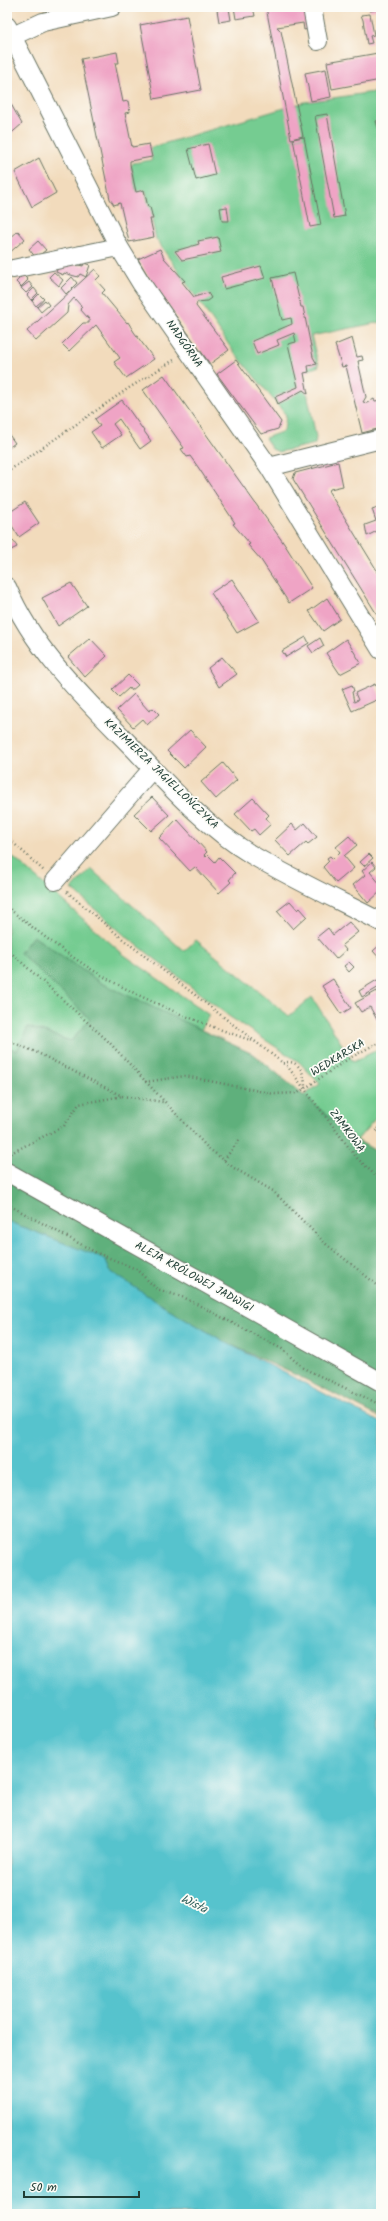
<svg xmlns="http://www.w3.org/2000/svg" width="388" height="2221" font-family="Kalam,sans-serif">
<style>
.green{fill:#74cc91;stroke:#4a8462}
.forest{fill:#5fb07b;stroke:#3f7658}
.water{fill:#56c3cd;stroke:#3a8080}
.building{fill:#efa4c5}
.lines{fill:none;stroke-linecap:round;stroke-linejoin:round}
.minor-casing{stroke:#697464;stroke-width:20}
.path{stroke:#697464;stroke-width:2.5;stroke-dasharray:1 3;stroke-linecap:butt}
.minor{stroke:#fff;stroke-width:18}
.labels{text-anchor:middle;dominant-baseline:central;stroke-width:3.5;stroke-linejoin:round;paint-order:stroke}
.street-label{font-size:11px;fill:#1f3d34;stroke:#fdfcf7}
.water-label{font-size:12px;font-style:italic;fill:#2d5e5a;stroke:#fdfcf7}
</style>
<rect width="100%" height="100%" fill="#fdfcf7"/>
<filter id="ink" filterUnits="userSpaceOnUse"><feTurbulence type="fractalNoise" baseFrequency=".025" numOctaves="2"/><feDisplacementMap in="SourceGraphic" scale="8" xChannelSelector="R" yChannelSelector="G"/><feConvolveMatrix kernelMatrix="1 2 1 2 8 2 1 2 1" color-interpolation-filters="sRGB"/></filter>
<filter id="wash" filterUnits="userSpaceOnUse"><feTurbulence type="fractalNoise" baseFrequency=".012" numOctaves="4" result="noise"/><feDisplacementMap in="SourceGraphic" scale="16" xChannelSelector="R" yChannelSelector="G"/><feGaussianBlur stdDeviation="0.9" result="paint"/><feColorMatrix in="noise" values="0 0 0 0 0 0 0 0 0 0 0 0 0 0 0 0 0 1.4 0 .05"/><feComposite in="paint" operator="in"/></filter>
<g filter="url(#wash)">
<rect width="100%" height="100%" fill="#f2dbbc"/>
<path class="green" d="M381,91v231l-70,14 8,30 -16,6 13,65 -1,7 -36,8 -7,-3 -7,-11 19,-7 2,-16 -55,-67 -75,-109 -10,-47 -9,3 -6,-29 2,-3 19,-3 -3,-12 156,-46z
M7,852l116,102 86,61 -8,15 -100,-47 -68,-47 -13,17 70,66 -19,22 -43,-14 -11,24 -10,-4z
M91,869l93,82 12,-11 93,76 23,-19 41,65 28,-14v64l-24,28 -54,-44 17,-12 -21,-22 -69,-45 -107,-83 -51,-45z"/>
<path class="forest" d="M33,936l68,47 154,72 102,85 24,14v264l-64,-33 -92,-43 -68,-40 -47,-31 -5,-12 -98,-38v-174l10,4 11,-24 43,14 19,-22 -70,-66z"/>
<path class="water" d="M7,1221l98,38 5,12 47,31 68,40 156,81v791h-374z"/>
<g id="blocks">
<path class="building" d="M234,7h19l2,9 -19,3z
M266,7h76l-33,7v15l-5,1 -1,-7 -26,4 4,4 22,105 -12,3z
M369,7h10v2l-9,2z
M229,8l2,12 -12,2 -2,-12z
M370,14l4,21 -4,1 2,7 -5,1 -4,-24 -2,-5z
M187,16l14,74 -47,9 -14,-74z
M117,52l2,11h-4l8,39 5,-1 2,11 -5,1 7,34 17,-3 3,13 -22,4v3l6,28 8,-2 4,17h2l3,12h-3l4,18 -25,5 -9,-39 -6,2 -4,-6 -29,-140z
M378,53l3,27 -49,9 -5,-27z
M326,69l5,28 -20,4 -6,-28z
M7,97l15,27 -15,13z
M381,102v13h-1l-2,-12z
M327,114l18,102 -11,2 -19,-102z
M381,120v8h-3l-2,-7z
M304,137l17,88 -11,2 -17,-88z
M208,144l7,31 -19,5 -8,-31z
M39,158l17,35 -24,14 -17,-35z
M227,207l2,14h-7l-2,-13z
M18,231l7,8 -18,16v-14z
M218,237l3,15 -39,8 -7,-9 24,-7 -1,-3z
M38,241l8,9 -10,8 -7,-9z
M160,249l4,9 21,23 -3,1 12,15 14,-4 3,5 -4,3 -10,1 -1,4 33,44 -19,14 -59,-83 -13,-22z
M61,261l22,5 1,-3 6,2 -4,12 -6,-3 -2,3 -14,-4 -1,2 -7,-3z
M261,266l4,12 -41,11 -3,-12z
M95,269l5,7 -4,4 9,10 -3,3 25,30 1,-1 6,10 20,27 -28,19 -12,-16 6,-4 -24,-33 -27,26 -7,-7 21,-21h6v-4l-9,-10 2,-2 -8,-9 -6,7 -1,8 -31,28 -9,-10z
M54,272l9,8 -4,6 -10,-9z
M293,273l8,34h2l10,50 4,7 -9,2 1,6 -5,1 4,21 -5,-4 -25,14 -3,-7 23,-10 -10,-43 8,-2 -2,-9 -17,7 2,5 -22,9 -5,-13 40,-17 -1,-6 -9,2 -10,-42z
M23,275l5,5 -7,7 -5,-5z
M72,277l5,6 -11,11 -5,-6z
M29,282l4,5 -7,6 -5,-5z
M34,288l4,5 -7,7 -4,-5z
M39,294l5,5 -8,7 -4,-5z
M45,300l4,5 -8,7 -4,-5z
M352,338l5,19 5,-1 1,4 -5,1 8,36 -3,5 4,1 7,-4 1,2 6,-1v28l-19,5 -16,-67 -4,1 -7,-22z
M236,360l45,62 -3,7 -17,5 -44,-60z
M164,375l121,170 27,43 -23,15 -28,-43 -13,-15 2,-1 -17,-20 2,-1 -37,-56 -8,-11 -3,1 -6,-8 3,-1 -41,-58z
M122,400l29,41 -11,8 -21,-30 -6,5 8,11 -19,13 -11,-16 9,-6 -5,-7z
M7,432l8,11 -8,6z
M338,462l5,24 -13,3 -1,3 52,85v44l-88,-142 2,-6z
M25,502l14,21 -20,14 -12,-19v-4z
M381,506v23l-14,7 -2,-11 11,-4 -4,-12z
M14,541l3,6 -10,5v-7z
M232,579l27,42 -22,12 -26,-40z
M71,583l16,23 -29,20 -16,-28z
M327,598l13,21 -17,12 -14,-20z
M306,637l3,6 -23,14 -4,-6z
M90,638l17,18 -22,21 -17,-20z
M320,638l4,8 -11,7 -5,-7z
M346,639l15,24 -21,11 -14,-21z
M222,657l15,17 -18,13 -11,-19z
M128,675l10,10 -7,6 -2,-3 -10,9 -7,-7z
M375,684l6,14 -29,13 -10,-22 10,-4 2,6 -2,1 2,10 4,-2 -3,-7z
M134,694l15,17 4,-3 6,6 -12,11 -5,-6 -9,8 -16,-17z
M190,730l16,17 -22,21 -17,-17z
M223,763l14,17 -21,19 -15,-17z
M152,797l17,18 -18,16 -17,-17z
M253,798l16,17 -3,3 5,6 -12,11 -5,-6 -3,2 -16,-17z
M177,819l30,33 -3,3 2,2 2,-2 7,7 4,-5 16,16 -6,7 2,2 -12,11 -24,-26 -5,4 -31,-33z
M305,823l12,14 -9,7 -2,-2 -16,14 -15,-16 17,-16 5,6z
M349,836l8,9 -13,11 10,12 -18,15 -13,-16 6,-6 -2,-3 3,-2 3,3 7,-7 -4,-5z
M369,854l4,4 -9,8 -4,-4z
M372,862l4,5 -6,5 11,13v6l-13,12 -15,-18 12,-10 -3,-4z
M290,901l8,9 2,-2 7,8 -14,13 -16,-18z
M349,922l9,10 -16,13 4,5 -10,9 -19,-22 11,-9 5,7z
M381,944v16l-8,-9z
M349,962l5,5 -5,5 -5,-6z
M333,979l18,29 -10,6 -19,-28z
M377,980l4,6 -19,11 -3,-6z
M377,991l4,7v29l-11,-20 -9,5 -6,-9z
M381,1123v11l-5,-4z"/>
</g>
</g>
<g filter="url(#ink)">
<use href="#blocks" fill-opacity="0" stroke="#697464" stroke-width="1"/>
<g class="lines">
<defs>
<path id="minor" d="M313,13l5,28
M7,26l112,221 22,36 128,184 112,183
M13,36l30,-14 69,-15
M13,269l106,-22
M269,467l112,-28
M7,587c27,64 78,112 126,161 36,38 74,80 119,107 41,24 86,45 129,67
M55,881l97,-112
M7,1172l374,210"/>
</defs>
<use href="#minor" class="minor-casing"/>
<path class="path" d="M7,472l122,-84 45,-28
M7,837l37,34
M67,892l57,48 164,127 69,91 24,23
M7,907c31,25 64,51 99,71 46,26 97,46 147,63
M7,949l101,92 99,106 27,21 39,23 53,53 55,44
M7,1040l31,13 84,43 41,6
M283,1063c16,-5 22,11 22,25
M145,1082l40,-6 89,18 24,-1 50,-34 33,-18
M7,1155l57,-29 15,-22 43,-8
M224,1160l16,-21
M7,1204l88,48 41,17 21,20 28,9 97,51 21,19 78,37"/>
<use href="#minor" class="minor"/>
</g>
</g>
<g class="labels">
<g class="street-label">
<text transform="translate(184 344) rotate(55)">NADGÓRNA</text>
<text transform="translate(161 774) rotate(44)">KAZIMIERZA JAGIELLOŃCZYKA</text>
<text transform="translate(338 1058) rotate(-31)">WĘDKARSKA</text>
<text transform="translate(347 1131) rotate(53)">ZAMKOWA</text>
<text transform="translate(194 1277) rotate(29)">ALEJA KRÓLOWEJ JADWIGI</text>
</g>
<g class="water-label">
<text transform="translate(194 1904) rotate(26)">Wisła</text>
</g>
</g>
<rect width="388" height="2221" fill="none" stroke="#fdfcf7" stroke-width="24"/>
<path d="M24 2191v6h115v-6" fill="none" stroke="#1f3d34" stroke-width="2"/>
<text x="30" y="2191" font-size="12" fill="#1f3d34" stroke="#fdfcf7" stroke-width="3" paint-order="stroke">50 m</text>
</svg>
